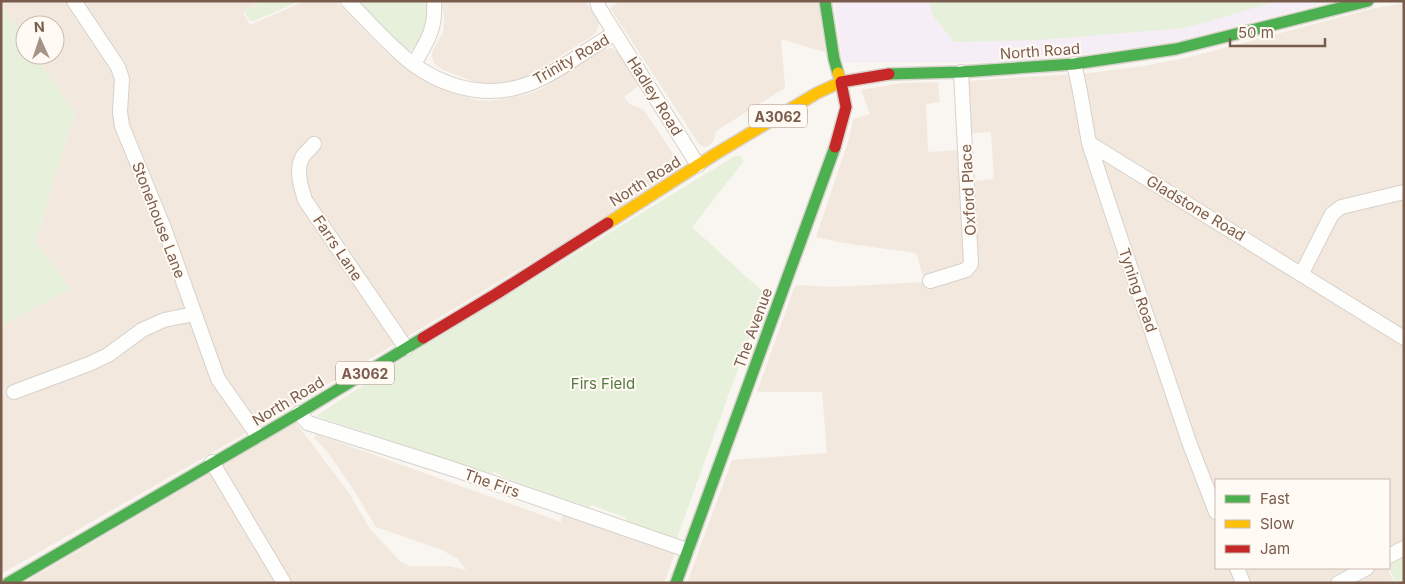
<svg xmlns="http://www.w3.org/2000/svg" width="1405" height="584" font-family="Inter,sans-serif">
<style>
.residential{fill:#f2e8de}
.education{fill:#f6eef6}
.green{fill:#e7f0db}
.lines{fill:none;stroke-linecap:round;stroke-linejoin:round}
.street-casing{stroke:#d7d1cb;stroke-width:16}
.fast-casing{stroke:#d9d2cb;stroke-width:14}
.slow-casing{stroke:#d9d2cb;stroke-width:14}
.jam-casing{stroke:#d9d2cb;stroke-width:14}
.street{stroke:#fefefd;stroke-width:14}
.fast{stroke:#4caf50;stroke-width:11}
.slow{stroke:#ffc107;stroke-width:11}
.jam{stroke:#c62828;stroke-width:11}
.labels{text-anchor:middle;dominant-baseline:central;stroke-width:4;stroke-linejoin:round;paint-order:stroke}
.shield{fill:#fffaf3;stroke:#a28b7f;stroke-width:1}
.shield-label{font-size:14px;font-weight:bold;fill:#7a5c4d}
.street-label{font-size:15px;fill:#7a5c4d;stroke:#fffaf3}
.park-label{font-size:15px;fill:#537a41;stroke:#fffaf3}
</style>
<rect width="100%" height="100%" fill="#f9f5f0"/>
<path class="residential" d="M1,1h261l-19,11 7,13 55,-24h31l49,51 34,25 41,18 17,5 12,1 36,-6 16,-6 61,-39 10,-2 5,3 23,34 -16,12 5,7 14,5 39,58 -127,81 -312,187 -242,139v-248l70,-37 -36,-48 40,-127 -40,-59h20v-30h-30v15l-24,-35z
M441,1h144l12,16 2,7 -4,10 -59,38 -14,7 -19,4 -18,1 -13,-3 -29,-11 -6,-4 -4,-5 -1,-6 1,-5 10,-18 1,-16z
M620,1h198l7,51 -44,-13 4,49 -69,43 -2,9 -4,5 -6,2 -5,-3 -89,-136z
M1404,3v537l-15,8v-68h-173v88h171l8,15h-708l45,-123 95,-7 -5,-61h-65l38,-107 39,2 91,-5 -9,-29 -72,-10 -28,-6 33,-98 4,-20 17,-5 -9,-24 41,-7 36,-1 2,20 -14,2 2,48 33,-2 3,32 30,-3 -3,-47 -22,1 -2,-52 123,-8 54,-7 46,-9 185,-49z
M296,423l53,70 21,36 31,33 8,4h39l18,4 -8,-11 -16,-9 -66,-23 -26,-43 -25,-35 -11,-11 2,-4 245,88 2,-9 112,40 -11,30h-640z"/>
<path class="education" d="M834,1h499l-164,42 -153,19 -162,1 -11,-1z"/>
<path class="green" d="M264,1h36l-49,21 -7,-10z
M353,1h77l3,14 -14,32 -6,3h-7z
M929,1h349l-93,27 -146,12 -85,2 -20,-25z
M1,5l24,35v15h10l40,59 -40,127 36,48 -70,37z
M735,156h5l4,5 -52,66 73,67 -88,244 -9,-3 -1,2 -5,-4 -35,-12 -3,-4 -32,-12 -4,2 -85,-30 -9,-6 -2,3 -176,-58 90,-59z
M1404,553v30h-8l-7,-15v-7z"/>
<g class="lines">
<defs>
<path id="street" d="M74,1l44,66 4,12 -2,33 2,14 42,102 54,151 40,57
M348,1c21,21 42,46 66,64 39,27 83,35 126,14 25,-12 51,-32 75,-46
M597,1l2,7 99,157
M414,64c13,-23 22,-34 20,-63
M1074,64l5,22 10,57 19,58 81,241 27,70
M1089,143l315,195
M314,144c-3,4 -8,8 -11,12 -8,13 -2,31 2,44l101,148
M1302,273l30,-59 9,-7 63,-15
M930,281l36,-11 5,-6 -10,-192
M14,392l75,-28 19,-9 34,-25 22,-10 30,-6
M299,413l9,10 145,46 234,81
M212,462l72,121
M1389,556l15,-8
M1237,568l6,15
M1338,583l29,-15"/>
<path id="fast" d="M825,1l9,58 4,14
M889,74l72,-2 113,-8 102,-15 192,-48
M8,583l291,-170 124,-75
M676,583l159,-436"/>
<path id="slow" d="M608,223l109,-70 100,-60 24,-11 -3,-9"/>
<path id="jam" d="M835,147l11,-40 -5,-25 48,-8
M423,338l73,-44 112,-71"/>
</defs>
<use href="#street" class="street-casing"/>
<use href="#fast" class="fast-casing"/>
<use href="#slow" class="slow-casing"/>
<use href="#jam" class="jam-casing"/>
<use href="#street" class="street"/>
<use href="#fast" class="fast"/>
<use href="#slow" class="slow"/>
<use href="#jam" class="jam"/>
</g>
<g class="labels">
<g class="shield">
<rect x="749" y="104.5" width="58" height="23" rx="4"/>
<rect x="336" y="361.5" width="58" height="23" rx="4"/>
</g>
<g class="shield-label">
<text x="778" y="116">A3062</text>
<text x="365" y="373">A3062</text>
</g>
<g class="street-label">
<text transform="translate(1040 51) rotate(-4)">North Road</text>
<text transform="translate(571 59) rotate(-30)">Trinity Road</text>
<text transform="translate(655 96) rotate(58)">Hadley Road</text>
<text transform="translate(645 181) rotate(-32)">North Road</text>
<text transform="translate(968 190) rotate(-93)">Oxford Place</text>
<text transform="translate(1196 208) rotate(31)">Gladstone Road</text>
<text transform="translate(159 220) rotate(69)">Stonehouse Lane</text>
<text transform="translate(338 248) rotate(56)">Farrs Lane</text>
<text transform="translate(1138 290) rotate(71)">Tyning Road</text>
<text transform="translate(753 328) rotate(-70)">The Avenue</text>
<text transform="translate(288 401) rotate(-31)">North Road</text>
<text transform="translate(492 483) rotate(19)">The Firs</text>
</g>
<g class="park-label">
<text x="603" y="383">Firs Field</text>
</g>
</g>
<rect width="1405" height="584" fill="none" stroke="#7a5c4d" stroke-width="5"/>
<rect x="1215" y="479" width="175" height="90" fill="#fffaf3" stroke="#cabbb1"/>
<rect x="1225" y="495" width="25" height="8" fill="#4caf50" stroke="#cabbb1"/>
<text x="1260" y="504" font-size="15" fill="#7a5c4d">Fast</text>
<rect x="1225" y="520" width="25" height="8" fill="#ffc107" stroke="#cabbb1"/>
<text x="1260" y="529" font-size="15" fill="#7a5c4d">Slow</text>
<rect x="1225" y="545" width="25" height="8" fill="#c62828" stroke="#cabbb1"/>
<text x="1260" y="554" font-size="15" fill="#7a5c4d">Jam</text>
<g transform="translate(40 40) rotate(357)"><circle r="24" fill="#fffaf3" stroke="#cabbb1"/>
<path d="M0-4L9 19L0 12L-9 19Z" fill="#a69286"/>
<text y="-8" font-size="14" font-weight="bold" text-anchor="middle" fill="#7a5c4d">N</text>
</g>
<path d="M1230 38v8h95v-8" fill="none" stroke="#7a5c4d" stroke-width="2.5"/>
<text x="1238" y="38" font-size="15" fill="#7a5c4d" stroke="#fffaf3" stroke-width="4" paint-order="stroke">50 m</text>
</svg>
